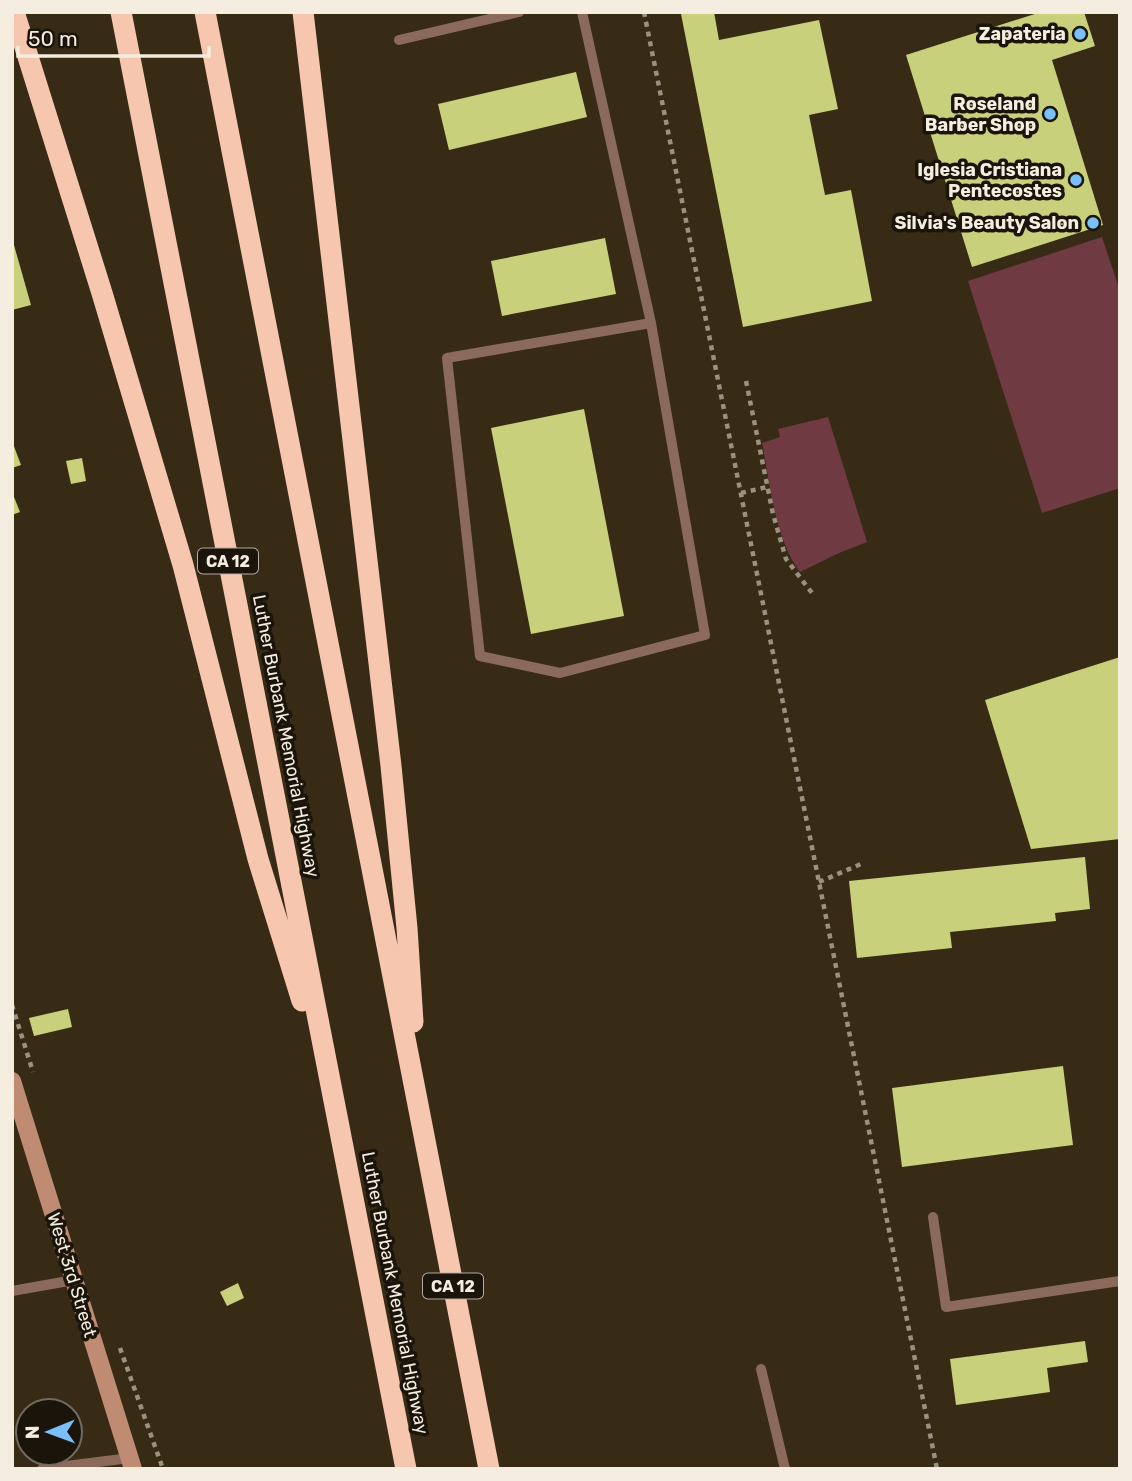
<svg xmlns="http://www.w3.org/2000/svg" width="1132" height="1481" font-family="Rubik,sans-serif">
<rect width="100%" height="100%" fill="#382b15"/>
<path fill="#6f3a41" d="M 1102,237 L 1120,291 L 1120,488 L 1042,513 L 968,281 Z
M 828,417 L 867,542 L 839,553 L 800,572 C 775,540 770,482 762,443 L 780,437 L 778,429 Z"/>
<path fill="#c9d07c" d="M 690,12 L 714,12 L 719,40 L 819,20 L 838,109 L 809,115 L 825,195 L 851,190 L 872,301 L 743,327 L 681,14 Z
M 1041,12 L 1084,12 L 1095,46 L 1052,60 L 1103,225 L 972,267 L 906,55 Z
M 576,72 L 587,117 L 449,150 L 438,104 Z
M 12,238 L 31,305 L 12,310 Z
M 605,238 L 616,294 L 502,316 L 491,261 Z
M 584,409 L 624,616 L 531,634 L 491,428 Z
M 12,441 L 21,465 L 12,468 Z
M 82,458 L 86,481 L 71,484 L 66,461 Z
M 12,492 L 20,512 L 12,515 Z
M 1120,657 L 1120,839 L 1031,849 L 985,700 Z
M 1085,857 L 1090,909 L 1055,913 L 1056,921 L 950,932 L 952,948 L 857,958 L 849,881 Z
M 68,1009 L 72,1027 L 34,1036 L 29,1018 Z
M 1063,1066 L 1073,1145 L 902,1167 L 892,1088 Z
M 238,1283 L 244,1298 L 227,1306 L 220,1292 Z
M 1085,1341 L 1088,1362 L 1047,1368 L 1050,1392 L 956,1405 L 950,1359 Z"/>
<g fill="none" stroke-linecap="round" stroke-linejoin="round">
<path stroke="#9b9180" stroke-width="4.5" stroke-dasharray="5 5" stroke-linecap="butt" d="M 644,12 L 937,1469
M 746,381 L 773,514 L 786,559 L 812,593
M 741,493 L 767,487
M 819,882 L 861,864
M 12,1005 L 33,1072
M 120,1348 L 163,1469"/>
<path stroke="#8b6a5b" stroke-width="10" d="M 582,12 L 651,323 L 705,635 L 560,673 L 480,656 L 447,358 L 651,323
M 399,40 L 519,12
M 933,1217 L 946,1307 L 1120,1281
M 12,1291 L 74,1280
M 761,1369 L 785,1469
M 42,1469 L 130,1458"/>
<path stroke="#bf8b73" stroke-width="18" d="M 12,1081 L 133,1469"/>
<path stroke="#f7c6af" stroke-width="21" d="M 14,12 L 102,293 L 183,565 L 258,859 L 302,1001
M 121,12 L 406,1469
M 205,12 L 489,1469
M 303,12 L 391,766 L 407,928 L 413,1022"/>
</g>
<g fill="#7abff8" stroke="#1a140b" stroke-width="2.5">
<circle cx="1080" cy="34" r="7"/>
<circle cx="1050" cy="114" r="7"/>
<circle cx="1076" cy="180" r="7"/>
<circle cx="1093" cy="223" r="7"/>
</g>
<g text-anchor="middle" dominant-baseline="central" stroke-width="7" stroke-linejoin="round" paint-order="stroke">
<g fill="#1a140b" stroke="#b3aca0" stroke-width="2">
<rect x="198" y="548.5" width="60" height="25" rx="5"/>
<rect x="423" y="1273.5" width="60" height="25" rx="5"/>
</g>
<g font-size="16" font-weight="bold" fill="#f5ede0">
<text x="228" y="561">CA 12</text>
<text x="453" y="1286">CA 12</text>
</g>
<g font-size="18" font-weight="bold" fill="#f5ede0" stroke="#1a140b" text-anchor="end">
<text x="1066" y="34">Zapateria</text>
<text x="1036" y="104">Roseland<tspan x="1036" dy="21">Barber Shop</tspan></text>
<text x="1062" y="170">Iglesia Cristiana<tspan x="1062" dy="21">Pentecostes</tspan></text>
<text x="1079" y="223">Silvia's Beauty Salon</text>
</g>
<g font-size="18" fill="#f5ede0" stroke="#1a140b">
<text transform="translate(286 736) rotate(79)">Luther Burbank Memorial Highway</text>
<text transform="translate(72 1275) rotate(73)">West 3rd Street</text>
<text transform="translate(395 1293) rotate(79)">Luther Burbank Memorial Highway</text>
</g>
</g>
<rect width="1132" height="1481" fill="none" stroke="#f5ede0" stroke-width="28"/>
<g transform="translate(49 1432) rotate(269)"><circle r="33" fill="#1a140b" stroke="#726b60" stroke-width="2"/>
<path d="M0-5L12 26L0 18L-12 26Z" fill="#7abff8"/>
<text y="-10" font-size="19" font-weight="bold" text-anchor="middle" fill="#f5ede0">N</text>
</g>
<path d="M18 46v10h191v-10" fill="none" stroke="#f5ede0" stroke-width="3.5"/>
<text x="28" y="46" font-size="21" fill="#f5ede0" stroke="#1a140b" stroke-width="5" paint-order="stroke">50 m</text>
</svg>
